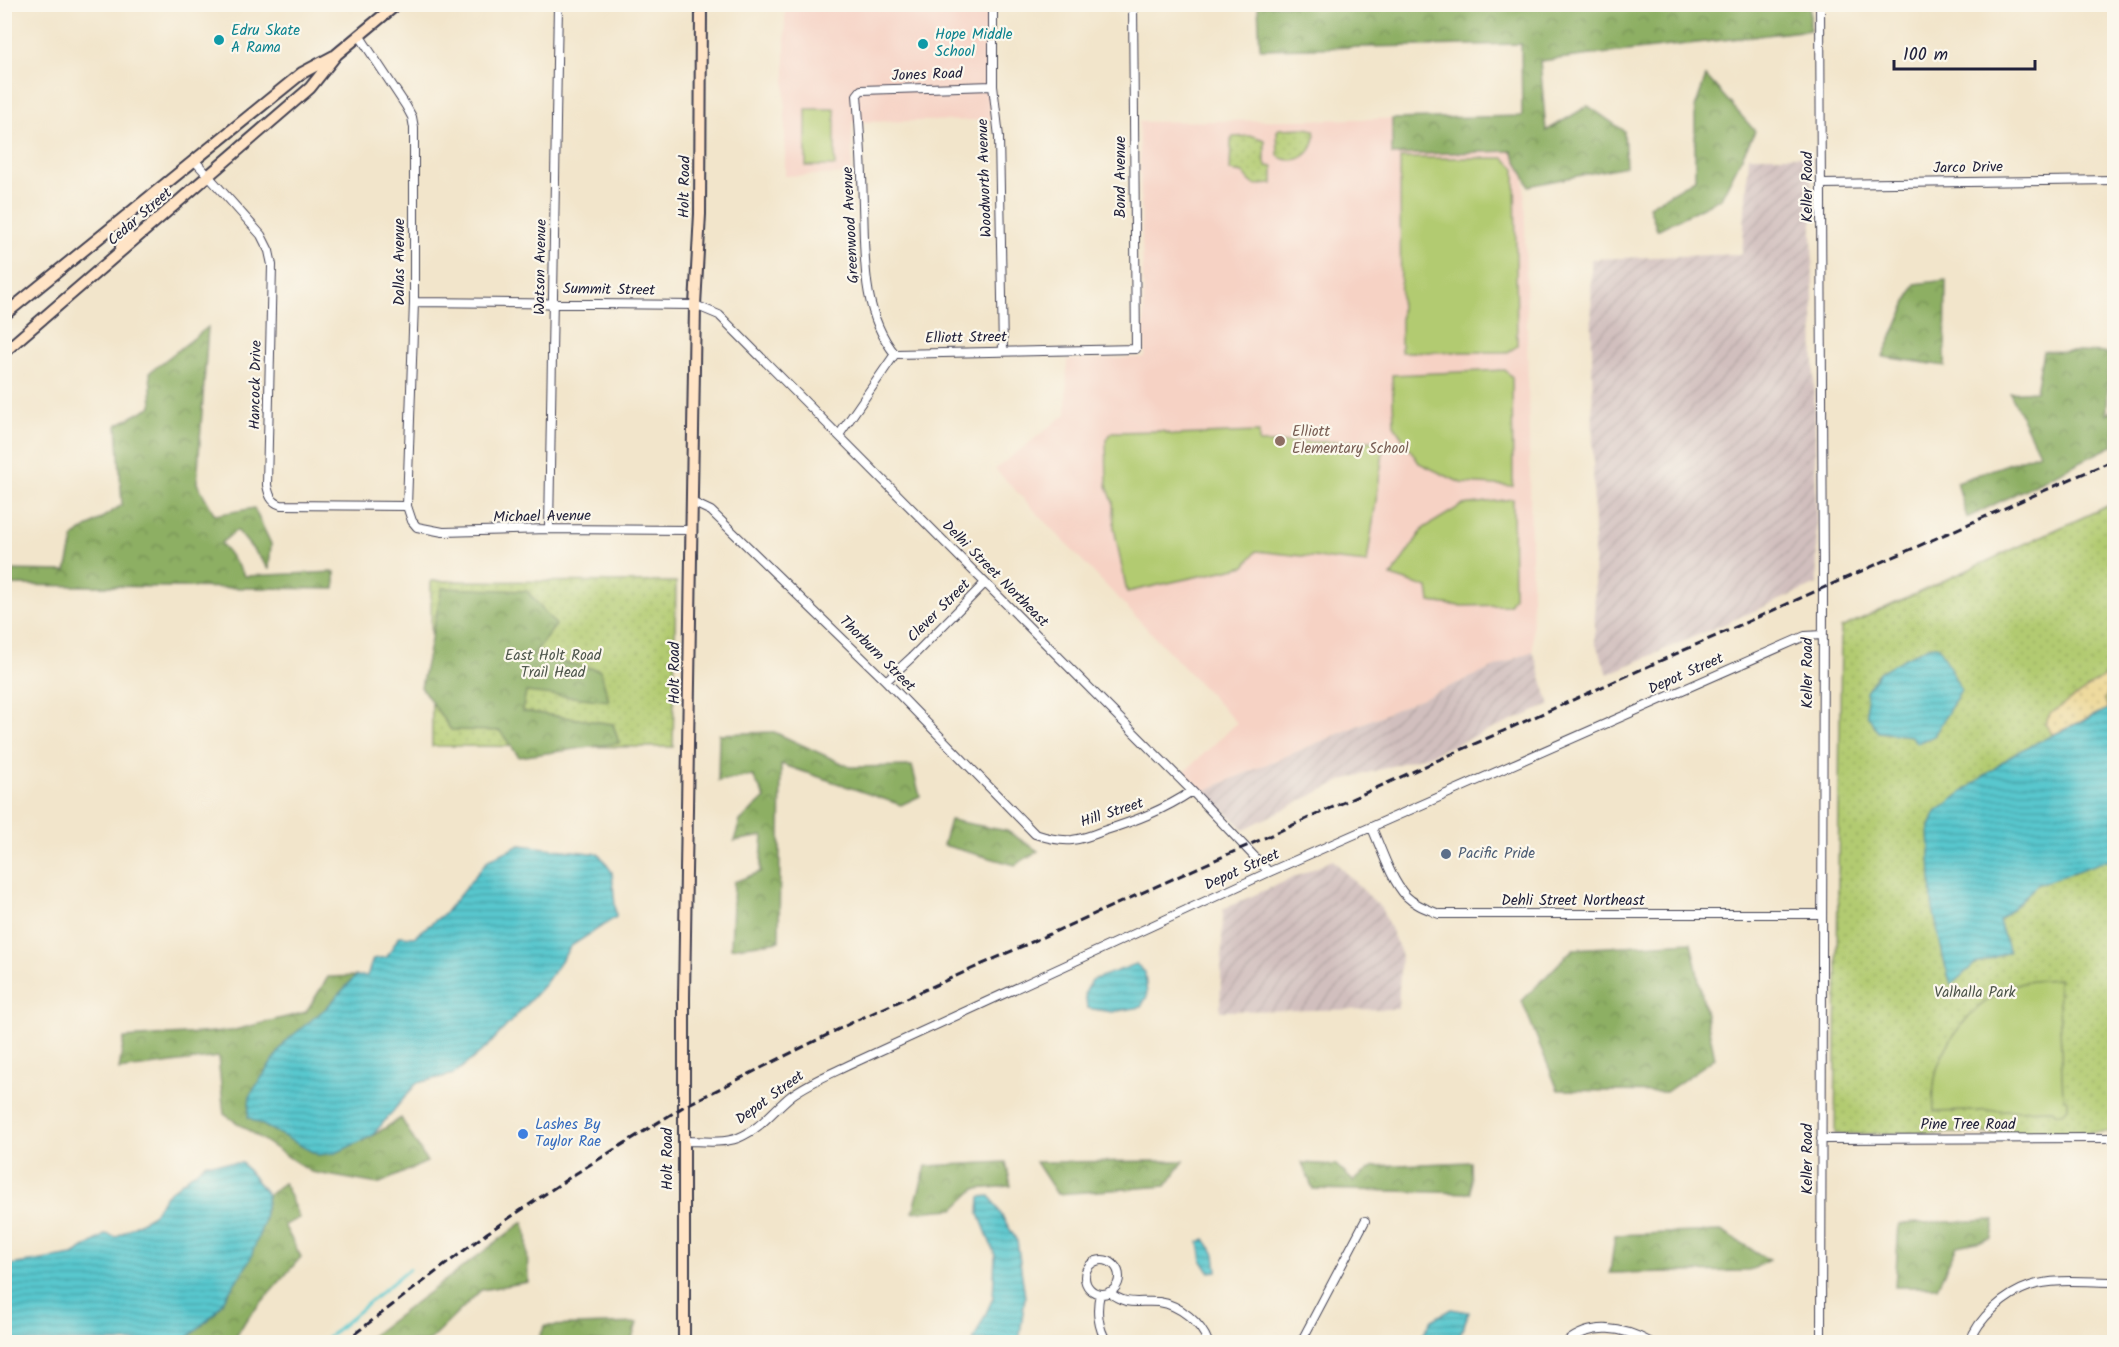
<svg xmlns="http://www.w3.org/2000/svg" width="2119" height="1347" font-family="Kalam,sans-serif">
<defs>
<pattern id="industrial-furrows" width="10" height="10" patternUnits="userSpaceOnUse" patternTransform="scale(1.5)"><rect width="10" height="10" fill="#d1bfbe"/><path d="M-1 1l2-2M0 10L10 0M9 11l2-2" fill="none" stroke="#b3a4a4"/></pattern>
<pattern id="grass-dots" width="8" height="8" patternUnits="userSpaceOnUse" patternTransform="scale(1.5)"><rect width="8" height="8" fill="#b2cb71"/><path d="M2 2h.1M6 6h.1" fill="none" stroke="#99ae63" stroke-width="1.8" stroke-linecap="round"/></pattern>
<pattern id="forest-crowns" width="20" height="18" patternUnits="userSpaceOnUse" patternTransform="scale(1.5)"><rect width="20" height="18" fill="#8daf63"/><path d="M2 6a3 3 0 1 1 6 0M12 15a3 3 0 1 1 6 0" fill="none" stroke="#738e53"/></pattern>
<pattern id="sand-dots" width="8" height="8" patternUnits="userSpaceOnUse" patternTransform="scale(1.5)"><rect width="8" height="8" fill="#eeda9e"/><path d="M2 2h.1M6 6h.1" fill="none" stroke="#ccbb89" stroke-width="1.8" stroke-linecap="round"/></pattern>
<pattern id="water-rules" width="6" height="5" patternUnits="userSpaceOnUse" patternTransform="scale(1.5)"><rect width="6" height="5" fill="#59c7ce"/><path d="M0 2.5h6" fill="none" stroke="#49a1a8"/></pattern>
</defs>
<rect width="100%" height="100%" fill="#fbf7ec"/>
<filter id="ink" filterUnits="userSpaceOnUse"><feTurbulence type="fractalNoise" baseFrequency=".0167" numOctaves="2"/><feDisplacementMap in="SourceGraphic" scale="12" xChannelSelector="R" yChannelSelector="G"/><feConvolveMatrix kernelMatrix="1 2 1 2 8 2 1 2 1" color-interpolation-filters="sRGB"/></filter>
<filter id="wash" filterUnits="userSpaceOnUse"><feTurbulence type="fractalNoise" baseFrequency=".008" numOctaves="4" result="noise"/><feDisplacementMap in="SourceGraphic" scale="24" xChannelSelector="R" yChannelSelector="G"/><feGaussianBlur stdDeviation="1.35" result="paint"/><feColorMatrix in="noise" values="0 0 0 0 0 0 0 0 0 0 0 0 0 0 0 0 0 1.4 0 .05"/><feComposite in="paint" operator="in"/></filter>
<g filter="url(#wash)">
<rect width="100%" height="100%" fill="#f2e5cb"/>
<path fill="#f6d2c4" d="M 785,5 L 989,5 L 990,120 L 852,122 L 852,174 L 785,176 Z
M 1523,117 L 1533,651 L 1204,791 L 1183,773 L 1237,723 L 995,469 L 1066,414 L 1067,360 L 1145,357 L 1139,122 Z"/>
<path fill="url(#industrial-furrows)" d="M 1749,156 L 1811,156 L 1817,584 L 1608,674 L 1595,642 L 1591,259 L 1742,254 Z
M 1533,651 L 1550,705 L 1427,756 L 1343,780 L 1244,829 L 1204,791 Z
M 1333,860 L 1381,908 L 1401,953 L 1398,1009 L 1220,1011 L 1223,909 Z"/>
<path fill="url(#grass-dots)" stroke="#6a7656" stroke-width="1.5" d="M 1306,128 L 1314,130 C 1319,152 1296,168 1278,156 L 1277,131 L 1279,129 Z
M 1253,136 L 1265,140 L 1265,163 L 1267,166 L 1273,167 L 1273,184 C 1253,185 1255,188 1243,173 L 1230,171 L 1231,140 L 1233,137 Z
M 2114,503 L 2114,1132 L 1835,1134 L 1841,628 Z
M 431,581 L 676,582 L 673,747 L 432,746 Z"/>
<path fill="url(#forest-crowns)" stroke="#58684f" stroke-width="1.5" d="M 1810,5 L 1810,30 L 1540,61 L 1546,131 L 1588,106 L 1624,131 L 1626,166 L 1529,186 L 1512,151 L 1392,155 L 1392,119 L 1522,116 L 1521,44 L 1260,49 L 1258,5 Z
M 1706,76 L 1755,131 L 1721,198 L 1657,230 L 1649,206 L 1695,179 L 1695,108 Z
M 1946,280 L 1945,366 L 1883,357 L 1915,284 Z
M 208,327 L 197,483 L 215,515 L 254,508 L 271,544 L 269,569 L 237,530 L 221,543 L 245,576 L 335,572 L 335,589 L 5,585 L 5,570 L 66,571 L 74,536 L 122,505 L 117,425 L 152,406 L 150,372 Z
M 2043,351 L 2109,353 L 2107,414 L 2114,410 L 2114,445 L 1967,518 L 1957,482 L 2039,453 L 2010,393 L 2036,391 Z
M 442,588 L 527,591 L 556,625 L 532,656 L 600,670 L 609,701 L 526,692 L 522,711 L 613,724 L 619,743 L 519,757 L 500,731 L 451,730 L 421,687 Z
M 774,732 L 850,767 L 912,766 L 920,796 L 901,805 L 781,764 L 779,941 L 731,948 L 734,882 L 760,872 L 763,836 L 734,841 L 740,821 L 765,798 L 753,776 L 718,781 L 719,734 Z
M 950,820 L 1007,831 L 1038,851 L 1015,865 L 943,845 Z
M 1691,942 L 1715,1058 L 1666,1092 L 1558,1090 L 1522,1001 L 1573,949 Z
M 356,976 L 326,1008 L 372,1136 L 401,1118 L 427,1162 L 378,1184 L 311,1172 L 224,1114 L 218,1057 L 119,1070 L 124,1038 L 231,1031 L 306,1012 L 328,977 Z
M 1184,1161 L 1166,1186 L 1057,1194 L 1036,1162 Z
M 1006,1162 L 1011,1186 L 975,1189 L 954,1209 L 913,1212 L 926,1166 Z
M 1470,1162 L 1471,1193 L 1313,1189 L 1302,1163 L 1336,1165 L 1353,1181 L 1374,1166 Z
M 284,1183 L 299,1218 L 284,1225 L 301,1257 L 246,1320 L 233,1342 L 183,1342 L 215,1313 L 263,1224 L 268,1195 Z
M 1995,1220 L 1992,1239 L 1957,1246 L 1937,1287 L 1895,1287 L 1899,1224 Z
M 523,1222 L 527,1234 L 528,1282 L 481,1290 L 428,1342 L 363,1342 Z
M 1721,1231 L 1769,1260 L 1749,1271 L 1610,1273 L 1615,1235 Z
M 637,1323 L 631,1342 L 537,1342 L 545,1326 Z"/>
<path fill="url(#sand-dots)" stroke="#887e6c" stroke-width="1.5" d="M 2114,670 L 2114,685 L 2109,689 L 2105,700 L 2108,709 L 2053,735 L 2045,724 L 2050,714 Z"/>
<path fill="#b2cb71" stroke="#6a7656" stroke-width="1.5" d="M 806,109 L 835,109 L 835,166 L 806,166 Z
M 1400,158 L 1504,158 L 1515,168 L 1517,346 L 1508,352 L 1401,352 Z
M 1505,370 L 1512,377 L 1513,486 L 1461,483 L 1419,463 L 1394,425 L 1392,375 Z
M 1162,431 L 1173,435 L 1259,432 L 1259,443 L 1378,441 L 1384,446 L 1367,563 L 1256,551 L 1245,566 L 1127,592 L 1114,528 L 1113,502 L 1107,486 L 1106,439 L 1113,432 Z
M 1513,499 L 1514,597 L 1509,605 L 1460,606 L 1430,602 L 1428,588 L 1391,576 L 1424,528 L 1462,505 Z
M 2058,979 L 2063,1098 L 2068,1100 L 2068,1108 L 2062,1114 L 2055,1113 L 2052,1109 L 1934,1112 C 1933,1098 1933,1080 1938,1066 C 1951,1030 1980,998 2016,985 C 2029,980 2044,980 2058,979 Z"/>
<path fill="url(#water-rules)" stroke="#3e7484" stroke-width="1.5" d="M 1928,646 L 1939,646 L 1961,690 L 1934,736 L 1917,743 L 1911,736 L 1878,732 L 1867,714 L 1866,692 L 1879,672 Z
M 2114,706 L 2114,858 L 2037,885 L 1999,921 L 2009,952 L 1975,964 L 1951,985 L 1944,961 L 1932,904 L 1929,829 L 1936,812 L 2015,753 Z
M 520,845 L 599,854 L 612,872 L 616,917 L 571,946 L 545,984 L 488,1046 L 454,1074 L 417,1083 L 372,1136 L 336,1153 L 318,1155 L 248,1117 L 250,1095 L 286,1041 L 326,1008 L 356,976 L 367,976 L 373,959 L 387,957 L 399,936 L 414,937 L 446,912 L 488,860 Z
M 1136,964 L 1145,972 L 1147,996 L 1141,1007 L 1112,1012 L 1087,1008 L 1085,993 L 1092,980 Z
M 206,1163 L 242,1163 L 268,1195 L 263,1224 L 249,1262 L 215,1313 L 183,1342 L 5,1342 L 5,1271 L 11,1265 L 73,1255 L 106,1234 L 116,1237 L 153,1215 L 166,1195 Z
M 990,1196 L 1017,1241 L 1025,1297 L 1019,1342 L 973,1341 L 993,1298 L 995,1255 L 979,1214 L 980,1197 Z
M 1205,1239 L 1215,1254 L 1217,1271 L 1209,1272 L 1202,1261 L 1199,1242 Z
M 1451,1309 L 1469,1312 L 1457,1342 L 1410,1342 L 1421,1337 L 1432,1320 Z"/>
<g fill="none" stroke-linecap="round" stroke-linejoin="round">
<path stroke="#59c7ce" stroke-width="3" d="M 322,1342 L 409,1269"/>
</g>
</g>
<g filter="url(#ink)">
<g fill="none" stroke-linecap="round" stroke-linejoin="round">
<g stroke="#413f51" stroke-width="10">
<path id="minor" d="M 993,4 L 993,86 L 999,137 L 1003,351
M 1820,4 L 1823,588 L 1821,1342
M 359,35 L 406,106 L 412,117 L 414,128 L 414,302 L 407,506 L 412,521 L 417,527 L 443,532 L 549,529 L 692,530
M 195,161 L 261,235 L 269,251 L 272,265 L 267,485 C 269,495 271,502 281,505 L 407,506
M 1822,184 L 2114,180
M 414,302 L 695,305 L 719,315 L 1192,791 L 1269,872
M 895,354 C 861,312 865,255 863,205 C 862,168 860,131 857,95 L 861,90 L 993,86
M 839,435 L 895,354 L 1136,349 L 1133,4
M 692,502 L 711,511 L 886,681 L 1035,834 C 1047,838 1059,841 1072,840 C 1082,839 1093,835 1103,831 C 1135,821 1164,810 1192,791
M 549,529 L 558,4
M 886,681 L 912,657 L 985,583
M 1372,828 C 1381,848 1391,880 1406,896 C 1415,905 1427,909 1439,914 L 1821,914
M 1821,1139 L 2114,1138
M 683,1141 C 701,1141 721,1144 738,1138 C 761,1129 774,1109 792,1095 C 810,1082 830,1074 849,1065 L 1269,872 L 1805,636 L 1822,635
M1085 1277a17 17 0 1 1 34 0a17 17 0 1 1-34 0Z
M 1109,1292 C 1127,1307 1138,1300 1159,1302 C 1180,1305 1201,1323 1208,1342
M 1100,1294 C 1096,1310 1098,1328 1107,1342
M 1301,1342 L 1365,1221
M 1567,1342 C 1592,1322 1623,1327 1650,1342
M 1970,1342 C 1978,1318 2006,1294 2030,1286 C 2054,1278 2089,1282 2114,1282"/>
</g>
<g stroke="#413f51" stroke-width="14">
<path id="secondary" d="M 120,221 L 128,235 L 121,247
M 4,315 L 302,73 L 334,56
M 4,352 L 310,88 L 337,54 L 397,4
M 684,1342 L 684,997 L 695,305 L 700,214 L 701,4"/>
</g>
<use href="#minor" stroke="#fff" stroke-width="8"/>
<use href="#secondary" stroke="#ffe4c6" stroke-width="10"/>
<path stroke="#22223b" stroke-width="3" stroke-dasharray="9 4.5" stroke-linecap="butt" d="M 344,1342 L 487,1233 L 575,1174 L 683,1107 L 853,1022 L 1823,588 L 2114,460"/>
</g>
</g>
<g fill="#0f9aa8" stroke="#fbf7ec" stroke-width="2">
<circle cx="219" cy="40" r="6"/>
<circle cx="923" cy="44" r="6"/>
</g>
<circle fill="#8d6e63" stroke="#fbf7ec" stroke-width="2" cx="1280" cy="441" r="6"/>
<circle fill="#5c6f8a" stroke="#fbf7ec" stroke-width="2" cx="1446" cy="854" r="6"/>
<circle fill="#3f7fe0" stroke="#fbf7ec" stroke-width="2" cx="523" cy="1134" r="6"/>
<g text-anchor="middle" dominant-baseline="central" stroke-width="4.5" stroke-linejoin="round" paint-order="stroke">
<g font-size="15" fill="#0d838f" stroke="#fbf7ec" text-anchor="start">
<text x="231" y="31">Edru Skate<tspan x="231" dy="17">A Rama</tspan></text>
<text x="935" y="35">Hope Middle<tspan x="935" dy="17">School</tspan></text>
</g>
<g font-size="15" fill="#22223b" stroke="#fbf7ec">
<text transform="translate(927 75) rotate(-2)">Jones Road</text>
<text transform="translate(1968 168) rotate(-1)">Jarco Drive</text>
<text transform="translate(1121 177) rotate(-90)">Bond Avenue</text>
<text transform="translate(985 178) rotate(-92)">Woodworth Avenue</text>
<text transform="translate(685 187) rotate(-89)">Holt Road</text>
<text transform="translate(1808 187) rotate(-90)">Keller Road</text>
<text transform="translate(140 217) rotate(-41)">Cedar Street</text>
<text transform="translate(851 225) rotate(-93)">Greenwood Avenue</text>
<text transform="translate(400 262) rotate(-90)">Dallas Avenue</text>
<text transform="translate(541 267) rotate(-89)">Watson Avenue</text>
<text transform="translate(609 290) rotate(1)">Summit Street</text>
<text transform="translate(966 338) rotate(-1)">Elliott Street</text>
<text transform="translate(256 385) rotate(-89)">Hancock Drive</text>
<text transform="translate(542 517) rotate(-1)">Michael Avenue</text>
<text transform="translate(995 574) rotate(45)">Delhi Street Northeast</text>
<text transform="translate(939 611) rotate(-45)">Clever Street</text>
<text transform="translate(877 654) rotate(45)">Thorburn Street</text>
<text transform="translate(675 673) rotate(-90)">Holt Road</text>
<text transform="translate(1808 673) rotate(-90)">Keller Road</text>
<text transform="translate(1686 674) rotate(-24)">Depot Street</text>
<text transform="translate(1112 813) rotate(-18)">Hill Street</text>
<text transform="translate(1242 870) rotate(-24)">Depot Street</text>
<text x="1573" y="901">Dehli Street Northeast</text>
<text transform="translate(770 1098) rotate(-36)">Depot Street</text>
<text x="1968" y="1125">Pine Tree Road</text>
<text transform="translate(668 1159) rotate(-90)">Holt Road</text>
<text transform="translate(1808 1159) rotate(-90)">Keller Road</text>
</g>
<g font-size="15" fill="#785e54" stroke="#fbf7ec" text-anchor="start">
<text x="1292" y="432">Elliott<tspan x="1292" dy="17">Elementary School</tspan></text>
</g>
<g font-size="15" fill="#4d554b" stroke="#fbf7ec">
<text x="553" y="656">East Holt Road<tspan x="553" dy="17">Trail Head</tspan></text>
<text x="1975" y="993">Valhalla Park</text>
</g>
<g font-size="15" fill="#4e5e75" stroke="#fbf7ec" text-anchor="start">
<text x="1458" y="854">Pacific Pride</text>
</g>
<g font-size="15" fill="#366cbe" stroke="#fbf7ec" text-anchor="start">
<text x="535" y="1125">Lashes By<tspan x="535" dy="17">Taylor Rae</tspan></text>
</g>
</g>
<rect width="2119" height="1347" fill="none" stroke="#fbf7ec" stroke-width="24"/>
<path d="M1894 60v9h141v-9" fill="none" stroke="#22223b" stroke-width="3"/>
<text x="1903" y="60" font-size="18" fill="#22223b" stroke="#fbf7ec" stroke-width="4.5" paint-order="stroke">100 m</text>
</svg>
